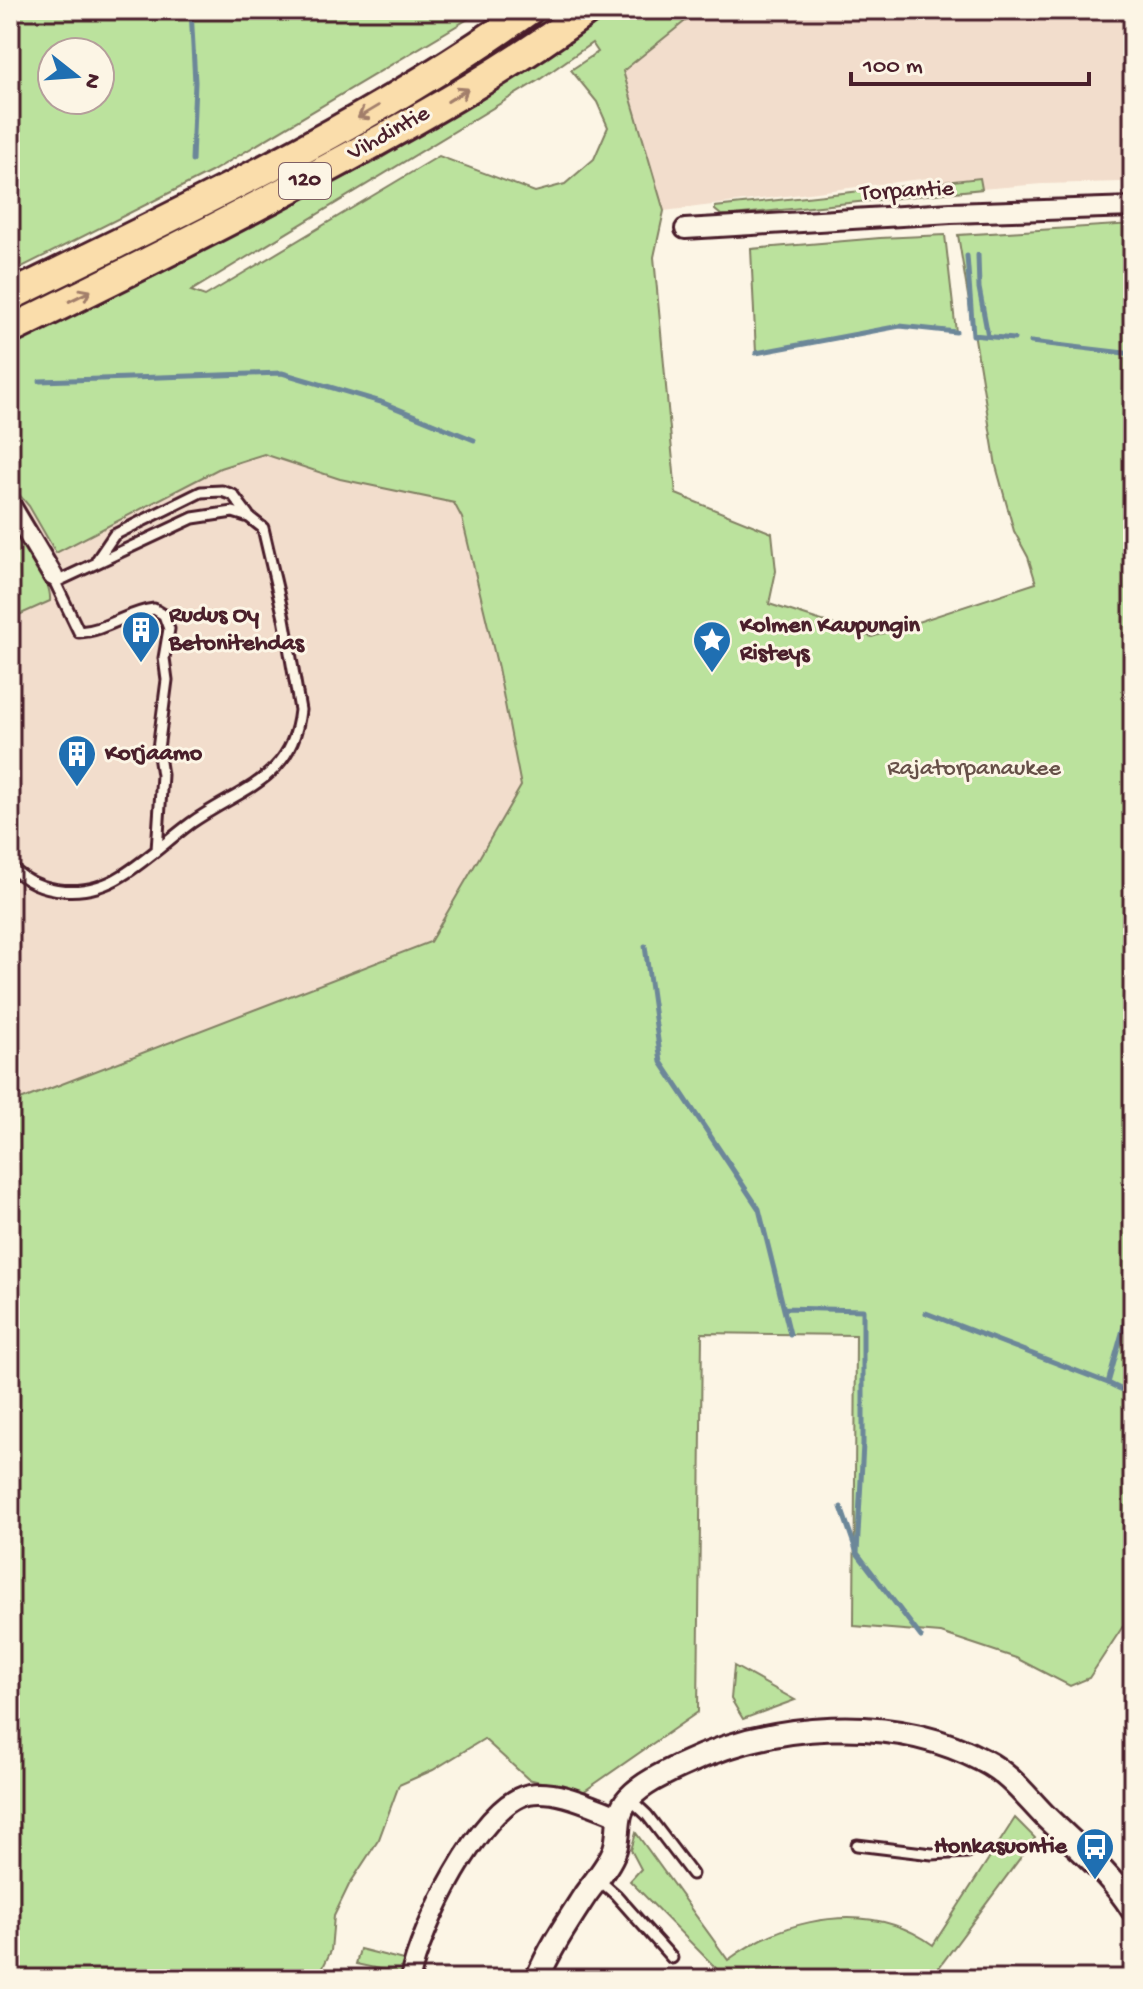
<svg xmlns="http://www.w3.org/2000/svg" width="1143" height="1989" font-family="'Gochi Hand',sans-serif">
<rect width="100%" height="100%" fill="#fcf5e5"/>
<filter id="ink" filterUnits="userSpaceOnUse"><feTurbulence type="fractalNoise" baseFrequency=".0125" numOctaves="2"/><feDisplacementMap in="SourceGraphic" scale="16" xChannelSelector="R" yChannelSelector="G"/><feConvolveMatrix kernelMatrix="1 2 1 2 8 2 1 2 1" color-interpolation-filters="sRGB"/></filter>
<g filter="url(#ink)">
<path fill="#f2ddcc" d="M 699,10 L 1021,10 L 1023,19 L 1126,10 L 1133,16 L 1133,173 L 1122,182 L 1042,184 L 931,193 L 929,178 L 664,211 L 623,70 Z
M 264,454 L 340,479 L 454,503 L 462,518 L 498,668 L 521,786 L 430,942 L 10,1104 L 10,484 L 29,506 L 57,553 L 220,468 Z"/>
<path fill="#bbe29d" stroke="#828064" stroke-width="2" fill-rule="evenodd" d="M 10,10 L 483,10 L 211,172 L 10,273 ZM 52,52 L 100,52 L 100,100 L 52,100 Z
M 552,10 L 563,10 C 498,53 433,95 366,134 C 261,195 149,247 39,300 L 37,296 L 361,133 L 436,88 Z
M 605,10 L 699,10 L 623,71 L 664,211 L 654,257 L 676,494 L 772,533 L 776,571 L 769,604 L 872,637 L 1036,583 L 1028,557 L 1014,531 L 996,466 L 958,235 L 1133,224 L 1133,1611 L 1089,1678 L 1070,1686 L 1016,1658 L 941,1633 L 854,1626 L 856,1335 L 702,1333 L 698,1712 L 583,1792 L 528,1779 L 484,1739 L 433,1770 L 399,1785 L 379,1839 L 349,1885 L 334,1916 L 331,1951 L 323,1967 L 322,1979 L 10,1979 L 10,1104 L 430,942 L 521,786 L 498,668 L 462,518 L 454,503 L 340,479 L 264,454 L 220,468 L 56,553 L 29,506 L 10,484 L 10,346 L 155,276 L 380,159 L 531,66 ZM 592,43 L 598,52 L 571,70 L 597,102 L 608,127 L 594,159 L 565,184 L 535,192 L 439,156 L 205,296 L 191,291 L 539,80 Z
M 980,178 L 982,189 L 733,215 L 721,215 L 715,210 L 715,207 Z
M 945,235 L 956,332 L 900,326 L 756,353 L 751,249 L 880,238 Z
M 10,527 C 25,540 52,582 50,601 L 10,619 Z
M 734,1666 L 795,1700 L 743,1719 L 731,1699 Z
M 1015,1818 L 1035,1838 L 935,1973 L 941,1979 L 707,1979 L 716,1968 L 630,1881 L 641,1869 L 631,1850 L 636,1833 L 728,1960 C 786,1917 870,1899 933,1945 Z
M 360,1949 L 411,1962 L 407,1975 L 356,1964 Z"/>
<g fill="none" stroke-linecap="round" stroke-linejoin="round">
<path stroke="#6c8799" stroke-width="5" d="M 191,10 L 195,82 L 192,161
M 978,255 L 979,288 L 988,336
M 967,256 L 973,335
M 973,335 L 1014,339
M 1031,342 L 1133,354
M 756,353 L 900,326 L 956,332
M 40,381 L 282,373 L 381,402 L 474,440
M 645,946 L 661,1062 L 759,1209 L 790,1334
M 1133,1294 L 1108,1383 L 1133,1395
M 784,1308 L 863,1310 L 863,1444 L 857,1553
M 926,1313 L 1108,1383
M 841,1507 L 857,1553 L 921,1637"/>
<g stroke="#4a1f2b" stroke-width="15">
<path id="service" d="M 97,560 L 114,535 L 201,492 L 222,491 L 233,495 L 248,515
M 54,580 L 79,632 C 106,631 127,612 154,609 L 164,615 L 169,629 L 164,658 L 167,680 L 158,749 L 162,775 L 157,850
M 10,866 C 40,896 87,898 123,875 C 147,860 168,840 191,823 C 240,788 293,780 300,710 L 284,618 L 263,528 L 249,517 L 233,512 L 193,518 L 56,582
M 629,1798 L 647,1815 L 692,1874
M 857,1845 L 932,1854 L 968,1852
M 598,1879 L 616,1895 L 672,1958"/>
</g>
<g stroke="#4a1f2b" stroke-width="24">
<path id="minor" d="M 685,229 L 951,213 L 1133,207
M 10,504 L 53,576
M 410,1979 C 419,1932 480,1804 529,1794 C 558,1789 591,1806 618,1816"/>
</g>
<g stroke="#4a1f2b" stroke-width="28">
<path id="tertiary" d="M 537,1979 C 550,1948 567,1923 585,1895 C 595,1881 609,1866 615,1849 C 621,1831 614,1814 629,1798 C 642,1784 663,1774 680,1766 C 771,1722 892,1712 984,1761 C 1010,1774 1027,1798 1047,1818 C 1078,1848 1110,1873 1133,1910"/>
</g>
<g stroke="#4a1f2b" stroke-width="34">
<path id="primary" d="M 10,296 C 186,210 369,125 529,10
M 10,330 C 123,275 235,219 345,159 C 428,114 512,66 588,10"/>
</g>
<use href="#service" stroke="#fcf5e5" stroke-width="9"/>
<use href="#minor" stroke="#fcf5e5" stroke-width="18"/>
<use href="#tertiary" stroke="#fcf5e5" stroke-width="22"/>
<use href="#primary" stroke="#faddab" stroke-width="28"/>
</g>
<defs><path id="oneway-shaft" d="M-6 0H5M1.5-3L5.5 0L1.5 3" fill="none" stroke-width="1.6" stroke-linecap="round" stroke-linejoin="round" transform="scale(2)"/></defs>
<g stroke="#a27e6b">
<use href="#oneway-shaft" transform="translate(458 95) rotate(-32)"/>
<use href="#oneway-shaft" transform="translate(368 112) rotate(149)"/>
<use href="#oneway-shaft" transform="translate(80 296) rotate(-26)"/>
</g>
</g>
<defs>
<g id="building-pin" transform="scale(2)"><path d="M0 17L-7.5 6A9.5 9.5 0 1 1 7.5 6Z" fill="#1f6fb2" stroke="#fcf5e5"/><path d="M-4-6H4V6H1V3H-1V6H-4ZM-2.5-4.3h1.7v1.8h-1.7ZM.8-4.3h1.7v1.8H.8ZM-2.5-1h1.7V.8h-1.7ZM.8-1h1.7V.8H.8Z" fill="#fff"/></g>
<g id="sight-pin" transform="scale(2)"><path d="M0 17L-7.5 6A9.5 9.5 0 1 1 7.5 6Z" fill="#1f6fb2" stroke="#fcf5e5"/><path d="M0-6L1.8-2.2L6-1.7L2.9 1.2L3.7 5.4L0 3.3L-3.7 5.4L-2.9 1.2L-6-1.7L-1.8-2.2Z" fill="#fff"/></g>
<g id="bus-pin" transform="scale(2)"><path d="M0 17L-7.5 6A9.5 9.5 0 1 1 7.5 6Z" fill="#1f6fb2" stroke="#fcf5e5"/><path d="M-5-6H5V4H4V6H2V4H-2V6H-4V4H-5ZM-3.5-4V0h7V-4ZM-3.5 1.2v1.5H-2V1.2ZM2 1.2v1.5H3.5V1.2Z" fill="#fff"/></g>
</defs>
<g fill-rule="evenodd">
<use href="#building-pin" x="141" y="630"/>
<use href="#sight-pin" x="712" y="640"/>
<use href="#building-pin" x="77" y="754"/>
<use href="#bus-pin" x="1095" y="1847"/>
</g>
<g text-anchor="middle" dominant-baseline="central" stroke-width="6" stroke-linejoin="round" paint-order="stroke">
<rect fill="#fcf5e5" stroke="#7f5f63" stroke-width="2" x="279" y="163" width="52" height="36" rx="6"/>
<g font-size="22" font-weight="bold" fill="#4a1f2b">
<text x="305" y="181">120</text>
</g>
<g font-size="24" fill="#4a1f2b" stroke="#fcf5e5">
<text transform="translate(389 134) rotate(-29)">Vihdintie</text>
<text transform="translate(907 192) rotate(-3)">Torpantie</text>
</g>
<g font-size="24" font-weight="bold" fill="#4a1f2b" stroke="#fcf5e5" text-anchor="start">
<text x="169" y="616">Rudus Oy<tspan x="169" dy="28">Betonitehdas</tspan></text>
<text x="740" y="626">Kolmen Kaupungin<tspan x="740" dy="28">Risteys</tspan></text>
<text x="105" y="754">Korjaamo</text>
<text x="1067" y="1847" text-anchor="end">Honkasuontie</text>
</g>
<g font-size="24" fill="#665048" stroke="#fcf5e5">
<text x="974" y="769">Rajatorpanaukee</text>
</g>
</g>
<rect width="1143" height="1989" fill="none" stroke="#fcf5e5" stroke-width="40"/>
<rect x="20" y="20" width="1103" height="1949" fill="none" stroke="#4a1f2b" stroke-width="3" filter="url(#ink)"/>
<g transform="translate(76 76) rotate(107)"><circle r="38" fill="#fcf5e5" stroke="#b59f9b" stroke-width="2"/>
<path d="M0-6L14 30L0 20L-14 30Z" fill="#1f6fb2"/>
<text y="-12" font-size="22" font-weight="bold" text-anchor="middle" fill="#4a1f2b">N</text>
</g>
<path d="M851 72v12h238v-12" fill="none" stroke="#4a1f2b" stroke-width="4"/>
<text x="863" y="72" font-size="24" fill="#4a1f2b" stroke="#fcf5e5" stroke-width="6" paint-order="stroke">100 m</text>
</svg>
